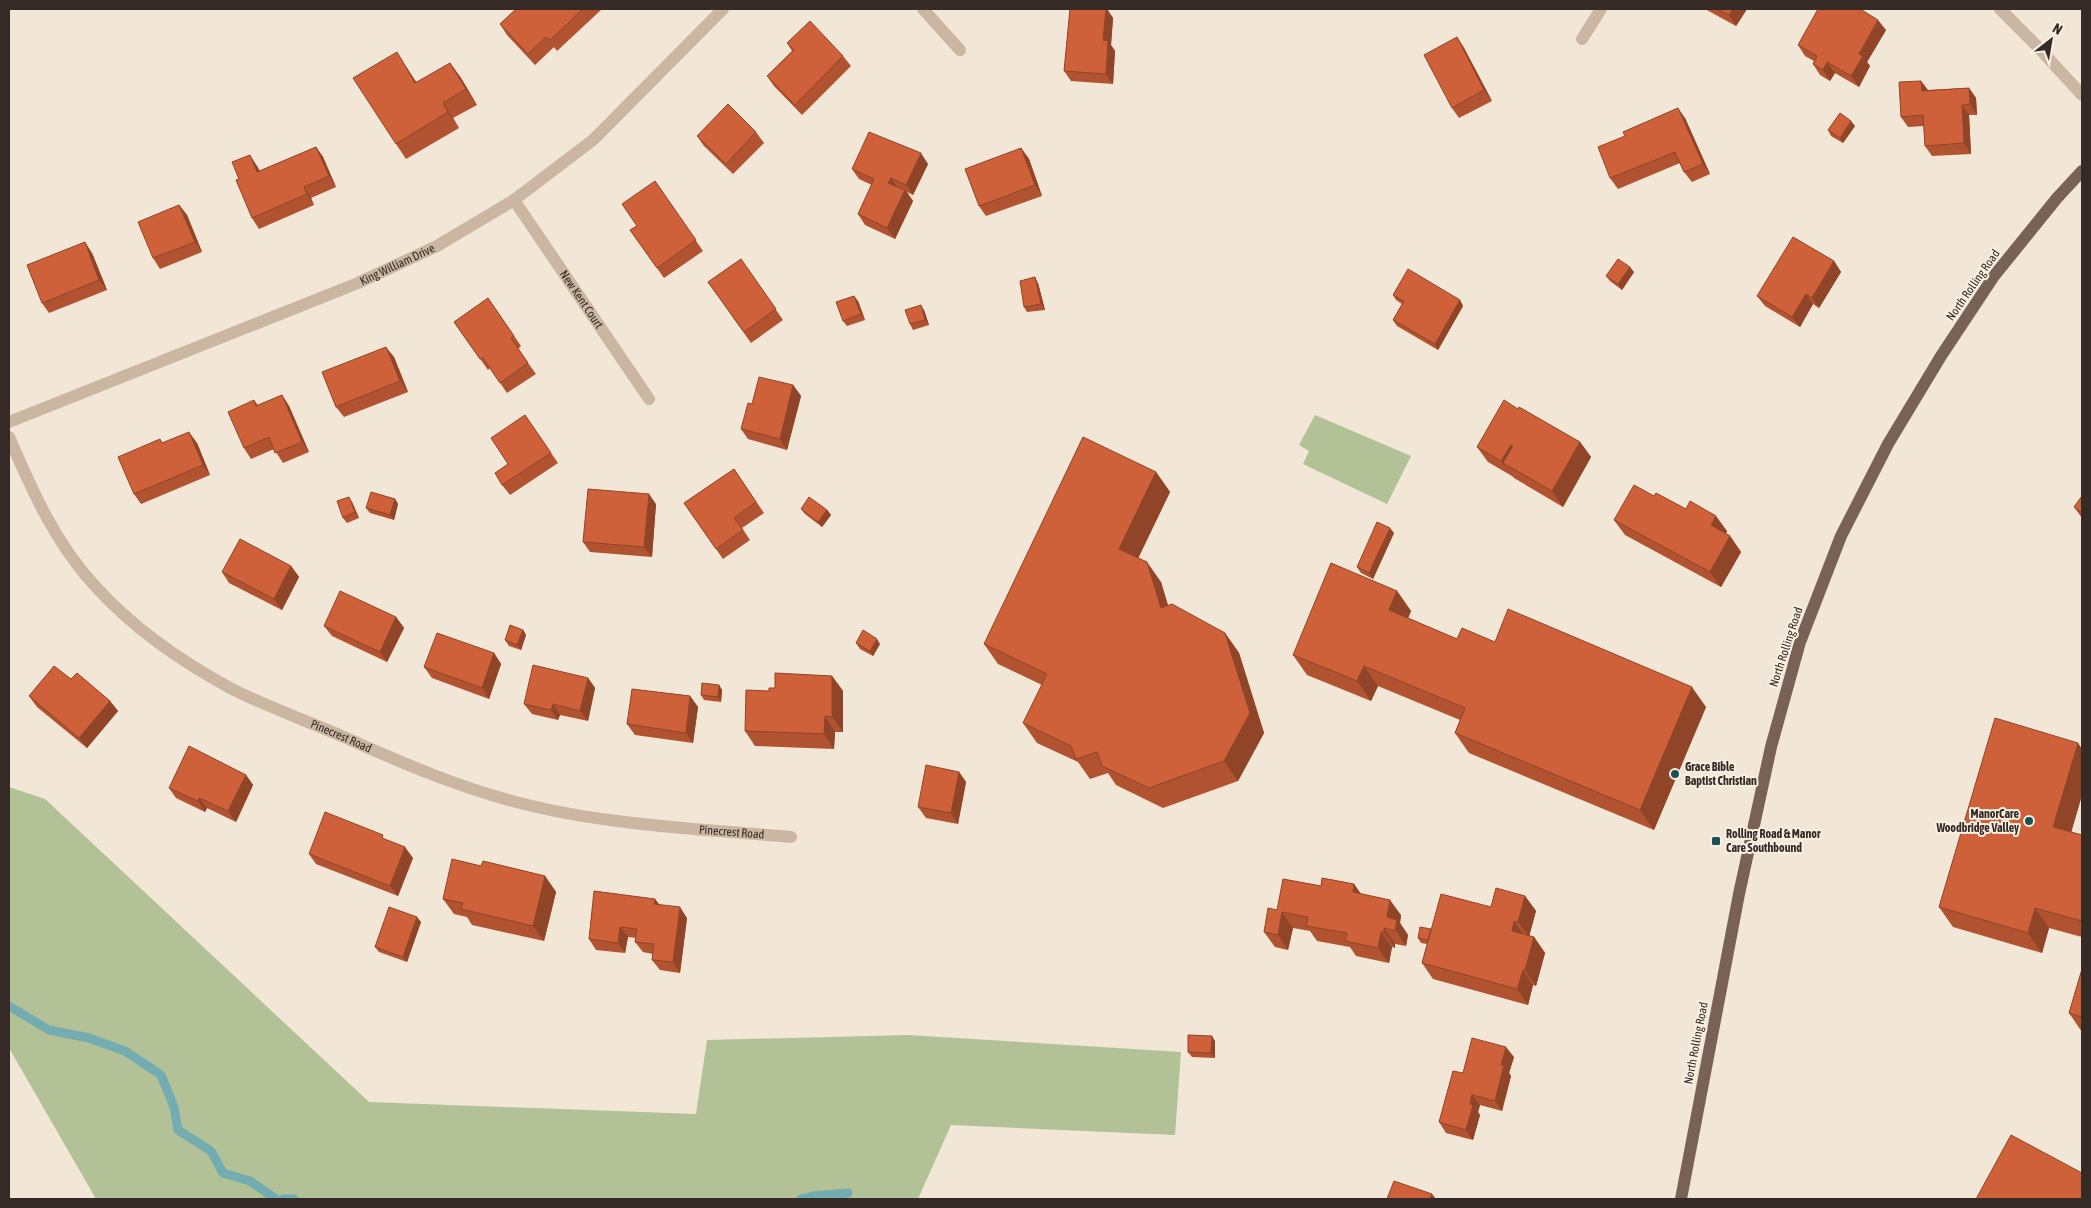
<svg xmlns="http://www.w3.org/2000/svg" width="2091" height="1208" font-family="'Asap Condensed',sans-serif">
<rect width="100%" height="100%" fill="#f2e6d6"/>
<path fill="#b2c296" d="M 1315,415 L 1411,456 L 1387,504 L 1303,464 L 1309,451 L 1299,445 Z
M 9,787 L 45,799 L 369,1102 L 696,1114 L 707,1040 L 908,1035 L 1181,1052 L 1175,1135 L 951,1125 L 918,1199 L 96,1199 L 9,1048 Z"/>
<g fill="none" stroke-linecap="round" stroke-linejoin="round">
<path stroke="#73acb1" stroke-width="9" d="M 9,1006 L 49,1030 L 89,1038 L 125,1051 L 161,1075 L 174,1107 L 178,1130 L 211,1151 L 223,1173 L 250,1181 L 276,1199
M 283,1199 L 294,1199
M 801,1199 L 813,1196 L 848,1193"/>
<g stroke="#cbb6a2" stroke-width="12">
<path d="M 923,9 L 960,50"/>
<path d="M 2000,9 L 2035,44 L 2082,95"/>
<path d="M 1582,39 L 1601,9"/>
<path id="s1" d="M 514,200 L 649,399"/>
<path id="s2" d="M 9,422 L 358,283 L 437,246 L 514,200 L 593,140 L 723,9"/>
<path id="s3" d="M 9,437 C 32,490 55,543 95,586 C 133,628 182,662 232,689 C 268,707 307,721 344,737 C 404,764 467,791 532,806 C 616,826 705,829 791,837"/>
</g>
<path stroke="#786155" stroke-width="12" d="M 1681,1199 L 1739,894 L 1771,747 L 1800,642 L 1841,536 L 1888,444 L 1941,356 L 1994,276 L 2057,198 L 2082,171"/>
</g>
<path fill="#b15331" d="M 516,9 L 600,9 L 601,10 L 557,51 L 554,47 L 535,65 L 507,35 L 500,24 Z
M 1070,9 L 1107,9 L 1113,18 L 1111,45 L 1115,51 L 1113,84 L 1071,81 L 1064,71 Z
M 1705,9 L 1747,9 L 1736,26 Z
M 1886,30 L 1867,62 L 1870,66 L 1859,87 L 1835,73 L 1830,81 L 1820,75 L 1813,64 L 1814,61 L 1805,56 L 1798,45 Z
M 1457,37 L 1464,48 L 1492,101 L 1459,118 L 1452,108 Z
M 787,43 L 843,56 L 851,66 L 802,115 L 774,86 L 767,76 L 792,51 Z
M 450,63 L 461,78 L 477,105 L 453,118 L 459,128 L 406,159 L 396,144 L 407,68 L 417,83 Z
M 1921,81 L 1928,90 L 1969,88 L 1976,98 L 1977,115 L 1969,115 L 1971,154 L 1932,156 L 1925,146 L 1924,126 L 1908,127 L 1901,117 Z
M 1685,118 L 1710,174 L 1692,182 L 1684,172 L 1680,163 L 1618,189 L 1610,178 Z
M 1855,126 L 1843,143 L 1831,136 L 1828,130 Z
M 756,132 L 764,143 L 733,174 L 704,146 L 697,136 Z
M 316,147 L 323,157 L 336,187 L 311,198 L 314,205 L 259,229 L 252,218 L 239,179 L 257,166 L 260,171 Z
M 1021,148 L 1029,159 L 1042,196 L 986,216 L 979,206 Z
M 928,164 L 913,195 L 907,192 L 913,201 L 895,239 L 865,225 L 858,214 L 872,185 L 859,179 L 852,169 Z
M 655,181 L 703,251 L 664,278 L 630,230 L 637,226 Z
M 179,205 L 187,215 L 202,252 L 160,269 L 153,258 Z
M 92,253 L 107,290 L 49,313 L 42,303 Z
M 741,259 L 783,320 L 751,343 L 708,282 Z
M 1834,261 L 1841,272 L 1819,308 L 1813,304 L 1800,327 L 1765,306 L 1757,296 Z
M 1634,272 L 1622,290 L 1610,281 L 1606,276 Z
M 1038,283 L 1045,310 L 1027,312 L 1024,307 Z
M 1393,295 L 1460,300 L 1463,306 L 1438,350 L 1397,326 L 1393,320 L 1402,304 L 1396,300 Z
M 488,298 L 521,346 L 518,349 L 536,374 L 507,393 L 490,368 L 488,370 L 454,322 Z
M 858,301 L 865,320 L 847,326 L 843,321 Z
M 924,310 L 929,325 L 913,330 L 910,324 Z
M 394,357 L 408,392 L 344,417 L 336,407 Z
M 793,385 L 801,396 L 787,450 L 748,439 L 741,429 L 752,404 Z
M 282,395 L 289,406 L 309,452 L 283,463 L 274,449 L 251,459 L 244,448 L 254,400 L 258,405 Z
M 525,415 L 558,463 L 510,495 L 502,485 Z
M 1580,442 L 1591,457 L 1563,507 L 1514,478 L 1512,476 L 1488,462 L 1477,447 Z
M 163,443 L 197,443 L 210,475 L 141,504 L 134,494 Z
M 734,469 L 764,513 L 742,528 L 750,540 L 723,559 L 684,503 Z
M 1156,472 L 1170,492 L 1138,558 L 1161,582 L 1168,606 L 1225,633 L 1239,653 L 1264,733 L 1238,781 L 1163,808 L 1116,785 L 1108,773 L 1090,779 L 1078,762 L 1037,743 L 1023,723 L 1042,685 L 998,664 L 984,644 Z
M 1654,496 L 1727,531 L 1726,534 L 1730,536 L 1741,552 L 1721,587 L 1625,535 L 1614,520 Z
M 2082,496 L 2082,518 L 2074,507 Z
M 395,499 L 398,504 L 394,520 L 370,513 L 366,508 Z
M 352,502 L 359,518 L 347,523 L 343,518 Z
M 656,504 L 652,557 L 590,552 L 583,542 Z
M 801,509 L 827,510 L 831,515 L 822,527 L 805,514 Z
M 1394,533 L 1373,579 L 1361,573 L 1357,567 Z
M 291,566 L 299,577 L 282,610 L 229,583 L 222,572 Z
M 1397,591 L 1411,611 L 1408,618 L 1457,639 L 1495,642 L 1706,707 L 1654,830 L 1469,753 L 1455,733 L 1460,720 L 1378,686 L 1371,701 L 1307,675 L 1293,655 Z
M 396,617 L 404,628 L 387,662 L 332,636 L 324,626 Z
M 523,630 L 526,635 L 521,650 L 509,646 L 505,640 Z
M 856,643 L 880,644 L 873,656 L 860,649 Z
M 494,653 L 501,664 L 489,699 L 432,678 L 424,667 Z
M 832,676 L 843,691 L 843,732 L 835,732 L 834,749 L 755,746 L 745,731 L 769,691 L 775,688 Z
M 588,678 L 595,688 L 588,721 L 560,715 L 558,720 L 532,714 L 524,704 Z
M 71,679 L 110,701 L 118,711 L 87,748 L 37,707 L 29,696 Z
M 719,685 L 722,690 L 721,702 L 704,700 L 701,695 Z
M 690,696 L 698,707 L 693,743 L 635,735 L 627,724 Z
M 2082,749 L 2082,795 L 2071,832 L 2082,835 L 2082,937 L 2049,928 L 2042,953 L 1953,927 L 1939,907 Z
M 959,772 L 966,782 L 958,824 L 926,818 L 918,807 Z
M 246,775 L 253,785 L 236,822 L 207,808 L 205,812 L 176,798 L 169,788 Z
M 309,854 L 413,858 L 398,896 L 316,864 Z
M 481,866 L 545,876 L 556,892 L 544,941 L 472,925 L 467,917 L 454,914 L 443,899 Z
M 1354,884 L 1361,894 L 1401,915 L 1400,923 L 1408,935 L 1406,946 L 1395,944 L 1395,948 L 1392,947 L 1389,963 L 1356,956 L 1350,947 L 1317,941 L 1310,931 L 1293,928 L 1288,950 L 1275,947 L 1264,932 L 1277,910 Z
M 1525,896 L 1536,911 L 1529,936 L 1534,937 L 1545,953 L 1536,986 L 1533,985 L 1528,1005 L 1433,979 L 1422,963 L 1427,944 L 1421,943 L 1418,938 L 1431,929 Z
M 655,899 L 659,904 L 687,918 L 680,973 L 660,970 L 652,960 L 653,954 L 643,952 L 635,942 L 636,938 L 628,937 L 625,953 L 596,950 L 589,939 Z
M 421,922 L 407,962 L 379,952 L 375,947 Z
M 2082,969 L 2082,1032 L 2069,1013 Z
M 1215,1041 L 1215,1058 L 1192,1057 L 1188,1052 Z
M 1514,1057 L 1509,1073 L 1511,1076 L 1502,1111 L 1480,1105 L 1478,1112 L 1480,1115 L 1473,1140 L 1446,1133 L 1439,1122 L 1463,1073 Z"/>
<path fill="#904428" d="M 1106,9 L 1107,9 L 1113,18 L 1111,45 L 1115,51 L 1113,84 L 1106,74 L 1103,40 Z
M 1733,9 L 1747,9 L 1736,26 L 1729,15 Z
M 1878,20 L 1886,30 L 1867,62 L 1870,66 L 1859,87 L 1851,76 L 1859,54 Z
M 1457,37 L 1464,48 L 1492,101 L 1484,90 Z
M 397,52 L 407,68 L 426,99 L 415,83 Z
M 1827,62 L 1835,73 L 1830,81 L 1823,70 Z
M 450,63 L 461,78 L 477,105 L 466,89 Z
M 1921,81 L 1929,92 L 1922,91 Z
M 1969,88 L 1976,98 L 1977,115 L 1970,104 Z
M 443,103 L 453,118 L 459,128 L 448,112 Z
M 1962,105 L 1969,115 L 1971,154 L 1964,143 Z
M 1678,108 L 1685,118 L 1710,174 L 1703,164 Z
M 1851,121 L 1855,126 L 1843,143 L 1840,138 Z
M 316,147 L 323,157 L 336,187 L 329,176 Z
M 1021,148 L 1029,159 L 1042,196 L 1035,185 Z
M 921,153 L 928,164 L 913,195 L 906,185 Z
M 250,155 L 257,166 L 265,183 L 257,172 Z
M 891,178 L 898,189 L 888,183 Z
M 304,187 L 311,198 L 314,205 L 307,194 Z
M 905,190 L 913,201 L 895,239 L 887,228 Z
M 179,205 L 187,215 L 202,252 L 195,242 Z
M 85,242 L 92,253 L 107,290 L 99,280 Z
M 1834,261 L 1841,272 L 1819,308 L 1812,298 Z
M 1630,267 L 1634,272 L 1622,290 L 1618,284 Z
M 1035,277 L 1038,283 L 1045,310 L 1041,304 Z
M 1806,294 L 1813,304 L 1800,327 L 1792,317 Z
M 854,296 L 858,301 L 865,320 L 861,314 Z
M 1460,300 L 1463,306 L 1438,350 L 1435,344 Z
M 921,305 L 924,310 L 929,325 L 925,320 Z
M 386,347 L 394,357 L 408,392 L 400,381 Z
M 793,385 L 801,396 L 787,450 L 780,439 Z
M 282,395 L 289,406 L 309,452 L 302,442 Z
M 189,432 L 197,443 L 210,475 L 203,465 Z
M 1580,442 L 1591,457 L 1563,507 L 1552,491 Z
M 1511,445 L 1521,461 L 1503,463 L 1512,476 L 1501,461 Z
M 1156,472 L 1170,492 L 1133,569 L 1119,549 Z
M 649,494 L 656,504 L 652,557 L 644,547 Z
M 349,497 L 352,502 L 359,518 L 355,512 Z
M 395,499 L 398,504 L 394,520 L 390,515 Z
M 827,510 L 831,515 L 822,527 L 818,522 Z
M 1716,516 L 1727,531 L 1722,540 L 1711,525 Z
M 1390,528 L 1394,533 L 1373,579 L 1369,573 Z
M 1730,536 L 1741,552 L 1721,587 L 1710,572 Z
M 1147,562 L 1161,582 L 1175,628 L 1161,608 Z
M 291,566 L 299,577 L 282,610 L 274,599 Z
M 1397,591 L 1411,611 L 1403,630 L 1389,610 Z
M 396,617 L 404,628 L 387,662 L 380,652 Z
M 523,630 L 526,635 L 521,650 L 517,645 Z
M 1225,633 L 1239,653 L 1264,733 L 1238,781 L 1224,761 Z
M 877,639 L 880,644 L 873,656 L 870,651 Z
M 494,653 L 501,664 L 489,699 L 482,688 Z
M 1364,666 L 1378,686 L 1371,701 L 1357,681 Z
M 832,676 L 843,691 L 843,732 L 832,717 Z
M 588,678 L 595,688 L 588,721 L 580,711 Z
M 719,685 L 722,690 L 721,702 L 718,697 Z
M 1692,687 L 1706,707 L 1654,830 L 1640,810 Z
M 690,696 L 698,707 L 693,743 L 686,733 Z
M 110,701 L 118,711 L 87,748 L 79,738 Z
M 553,704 L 560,715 L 558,720 L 551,710 Z
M 825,716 L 835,732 L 834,749 L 824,734 Z
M 2078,743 L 2082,749 L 2082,795 L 2067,847 L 2053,827 Z
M 959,772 L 966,782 L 958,824 L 951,813 Z
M 246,775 L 253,785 L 236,822 L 228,811 Z
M 199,798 L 207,808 L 205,812 L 198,801 Z
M 405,847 L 413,858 L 398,896 L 390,886 Z
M 545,876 L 556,892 L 544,941 L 533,926 Z
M 1354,884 L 1365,900 L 1353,892 Z
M 1525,896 L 1536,911 L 1529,937 L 1518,922 Z
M 655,899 L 662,909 L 654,904 Z
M 1390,900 L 1401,915 L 1400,923 L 1408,935 L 1406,946 L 1387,917 Z
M 680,907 L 687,918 L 680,973 L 673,962 Z
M 2035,908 L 2049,928 L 2042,953 L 2028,933 Z
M 1282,912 L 1293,928 L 1288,950 L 1278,935 Z
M 417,917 L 421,922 L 407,962 L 403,957 Z
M 1514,921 L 1525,936 L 1512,931 Z
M 620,927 L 628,937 L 625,953 L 618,943 Z
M 1384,928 L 1395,944 L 1395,948 L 1384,932 Z
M 1381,932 L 1392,947 L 1389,963 L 1378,948 Z
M 1534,937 L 1545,953 L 1536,986 L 1525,970 Z
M 1523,970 L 1533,985 L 1528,1005 L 1517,989 Z
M 1212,1036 L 1215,1041 L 1215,1058 L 1211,1053 Z
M 1506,1047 L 1514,1057 L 1509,1073 L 1511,1076 L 1502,1111 L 1495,1101 L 1501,1065 Z
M 1472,1095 L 1480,1105 L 1478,1112 L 1480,1115 L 1473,1140 L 1466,1130 L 1470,1104 Z
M 1432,1194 L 1436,1199 L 1430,1199 Z"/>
<path fill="#ce6139" stroke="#904428" d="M 516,9 L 583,9 L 550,40 L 546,37 L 528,54 L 500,24 Z
M 1070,9 L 1106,9 L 1103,40 L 1108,41 L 1106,74 L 1064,71 Z
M 1717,9 L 1733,9 L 1729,15 Z
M 1818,9 L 1860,9 L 1878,20 L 1859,54 L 1863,56 L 1851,76 L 1827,62 L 1823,70 L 1813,64 L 1817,56 L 1798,45 Z
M 810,21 L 843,56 L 795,105 L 767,76 L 794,50 L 787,43 Z
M 1457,37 L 1484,90 L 1452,108 L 1424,55 Z
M 397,52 L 415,83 L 450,63 L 466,89 L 443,103 L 448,112 L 396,144 L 353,78 Z
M 1921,81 L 1922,91 L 1969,88 L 1970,104 L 1962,105 L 1964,143 L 1925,146 L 1923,115 L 1901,117 L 1899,82 Z
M 728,104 L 756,132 L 726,164 L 697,136 Z
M 1678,108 L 1703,164 L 1684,172 L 1675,152 L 1610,178 L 1598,147 L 1625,136 L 1623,132 Z
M 1840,113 L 1851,121 L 1840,138 L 1828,130 Z
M 869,132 L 921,153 L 906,185 L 891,178 L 888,183 L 905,190 L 887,228 L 858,214 L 874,179 L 852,169 Z
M 316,147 L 329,176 L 304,187 L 307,194 L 252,218 L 236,180 L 239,179 L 232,162 L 250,155 L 257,172 Z
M 1021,148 L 1035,185 L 979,206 L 965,169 Z
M 655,181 L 696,240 L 657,268 L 630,230 L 637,226 L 622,204 Z
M 179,205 L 195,242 L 153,258 L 138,222 Z
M 1793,237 L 1834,261 L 1812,298 L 1806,294 L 1792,317 L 1757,296 Z
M 85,242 L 99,280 L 42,303 L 27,265 Z
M 741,259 L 776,309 L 744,332 L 708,282 Z
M 1618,259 L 1630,267 L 1618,284 L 1606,276 Z
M 1408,269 L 1460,300 L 1435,344 L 1393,320 L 1404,301 L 1393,295 Z
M 1035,277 L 1041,304 L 1024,307 L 1020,281 Z
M 854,296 L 861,314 L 843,321 L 836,302 Z
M 488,298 L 514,336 L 511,338 L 528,363 L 500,383 L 483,358 L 480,359 L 454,322 Z
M 921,305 L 925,320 L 910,324 L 905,310 Z
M 386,347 L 400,381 L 336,407 L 322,372 Z
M 759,377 L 793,385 L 780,439 L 741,429 L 748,403 L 752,404 Z
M 282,395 L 302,442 L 275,453 L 269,437 L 244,448 L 228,412 L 254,400 L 256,406 Z
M 1504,400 L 1518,409 L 1519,407 L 1580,442 L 1552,491 L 1503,463 L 1513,446 L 1511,445 L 1501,461 L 1477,447 Z
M 525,415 L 551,453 L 502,485 L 495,473 L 508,464 L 491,438 Z
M 189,432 L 203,465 L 134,494 L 118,457 L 160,439 L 162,443 Z
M 1083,437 L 1156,472 L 1119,549 L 1147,562 L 1161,608 L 1172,604 L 1225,633 L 1250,713 L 1224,761 L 1149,788 L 1102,766 L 1097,752 L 1076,759 L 1071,746 L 1023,723 L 1047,674 L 984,644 Z
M 734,469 L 756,502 L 734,518 L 743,530 L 716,549 L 684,503 Z
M 1634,485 L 1654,496 L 1656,493 L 1686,509 L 1690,501 L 1716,516 L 1711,525 L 1730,536 L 1710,572 L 1614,520 Z
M 588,489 L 649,494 L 644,547 L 583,542 Z
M 371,492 L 395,499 L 390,515 L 366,508 Z
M 2082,496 L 2082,513 L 2074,507 Z
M 349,497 L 355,512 L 343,518 L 337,501 Z
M 809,497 L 827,510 L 818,522 L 801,509 Z
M 1377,522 L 1390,528 L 1369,573 L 1357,567 Z
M 240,539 L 291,566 L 274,599 L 222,572 Z
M 1331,563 L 1397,591 L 1389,610 L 1457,639 L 1462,628 L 1495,642 L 1508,609 L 1692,687 L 1640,810 L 1455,733 L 1465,708 L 1364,666 L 1357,681 L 1293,655 Z
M 340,591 L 396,617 L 380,652 L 324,626 Z
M 510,625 L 523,630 L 517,645 L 505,640 Z
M 863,630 L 877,639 L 870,651 L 856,643 Z
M 437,633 L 494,653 L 482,688 L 424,667 Z
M 533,665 L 588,678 L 580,711 L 553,704 L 551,710 L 524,704 Z
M 54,666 L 71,679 L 77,673 L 110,701 L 79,738 L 29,696 Z
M 775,673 L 832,676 L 832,717 L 825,716 L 824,734 L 745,731 L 746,690 L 769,691 L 769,688 L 775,688 Z
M 702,683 L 719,685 L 718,697 L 701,695 Z
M 632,689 L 690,696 L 686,733 L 627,724 Z
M 1995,718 L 2078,743 L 2053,827 L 2082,835 L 2082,921 L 2035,908 L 2028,933 L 1939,907 Z
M 189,746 L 246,775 L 228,811 L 199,798 L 198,801 L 169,788 Z
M 926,765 L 959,772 L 951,813 L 918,807 Z
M 325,812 L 383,835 L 382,838 L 405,847 L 390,886 L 309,854 Z
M 452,859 L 481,866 L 483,861 L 545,876 L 533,926 L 461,909 L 463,903 L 443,899 Z
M 1322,878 L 1354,884 L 1353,892 L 1390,900 L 1387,917 L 1397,920 L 1395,931 L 1384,928 L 1384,932 L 1381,932 L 1378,948 L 1345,941 L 1347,933 L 1306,926 L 1308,917 L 1282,912 L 1278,935 L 1264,932 L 1268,908 L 1277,910 L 1283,879 L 1321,886 Z
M 1496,888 L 1525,896 L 1518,922 L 1514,921 L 1512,931 L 1534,937 L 1525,970 L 1523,970 L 1517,989 L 1422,963 L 1441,894 L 1491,907 Z
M 594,891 L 655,899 L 654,904 L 680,907 L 673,962 L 652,960 L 654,944 L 635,942 L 637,929 L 620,927 L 618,943 L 589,939 Z
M 389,907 L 417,917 L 403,957 L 375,947 Z
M 1420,927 L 1431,929 L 1428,940 L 1418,938 Z
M 2082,969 L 2082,1017 L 2069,1013 Z
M 1188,1035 L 1212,1036 L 1211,1053 L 1188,1052 Z
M 1472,1038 L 1506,1047 L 1501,1065 L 1504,1065 L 1495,1101 L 1472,1095 L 1470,1104 L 1473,1105 L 1466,1130 L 1439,1122 L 1453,1071 L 1463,1073 Z
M 2011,1135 L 2082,1173 L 2082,1199 L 1976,1199 Z
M 1394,1181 L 1432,1194 L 1430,1199 L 1387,1199 Z"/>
<g fill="#185258" stroke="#faf0e2" stroke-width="2">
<circle cx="1675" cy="774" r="5"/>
<circle cx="2029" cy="821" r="5"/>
<rect x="1711" y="836" width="10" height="10" rx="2.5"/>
</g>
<g text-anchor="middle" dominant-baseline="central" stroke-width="4" stroke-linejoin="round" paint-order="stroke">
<g font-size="12" fill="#352a25" stroke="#faf0e2">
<text stroke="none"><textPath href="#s2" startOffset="419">King William Drive</textPath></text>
<text transform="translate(1973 285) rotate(-55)">North Rolling Road</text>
<text stroke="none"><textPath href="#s1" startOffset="120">New Kent Court</textPath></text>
<text transform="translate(1786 647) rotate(-72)">North Rolling Road</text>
<text stroke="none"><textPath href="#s3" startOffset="464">Pinecrest Road</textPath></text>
<text stroke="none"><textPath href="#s3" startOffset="869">Pinecrest Road</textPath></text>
<text transform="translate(1696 1043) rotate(-79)">North Rolling Road</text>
</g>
<g font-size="12" font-weight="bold" fill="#352a25" stroke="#faf0e2" text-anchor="start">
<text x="1685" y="767">Grace Bible<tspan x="1685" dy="14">Baptist Christian</tspan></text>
<text x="2019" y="814" text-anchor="end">ManorCare<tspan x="2019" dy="14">Woodbridge Valley</tspan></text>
<text x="1726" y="834">Rolling Road &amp; Manor<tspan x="1726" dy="14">Care Southbound</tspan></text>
</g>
</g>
<rect width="2091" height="1208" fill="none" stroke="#352a25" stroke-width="20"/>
<g transform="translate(2051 40) rotate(31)" stroke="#faf0e2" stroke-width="4" paint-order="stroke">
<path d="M0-4L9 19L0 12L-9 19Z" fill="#352a25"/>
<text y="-8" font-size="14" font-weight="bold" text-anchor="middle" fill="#352a25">N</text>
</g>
</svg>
